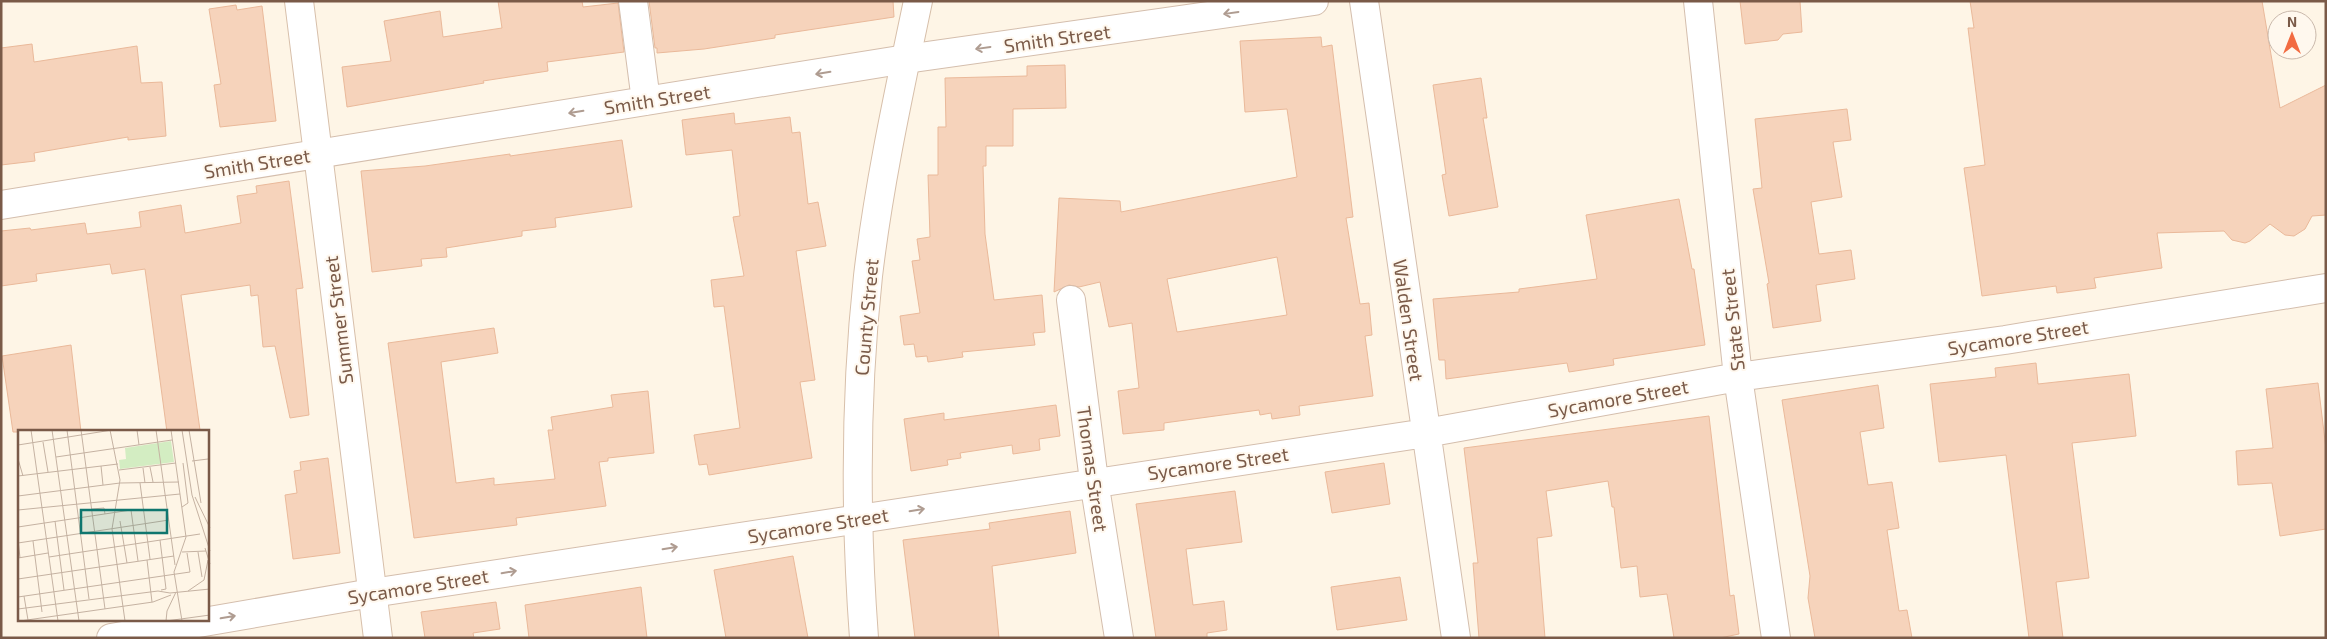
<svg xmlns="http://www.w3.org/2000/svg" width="2327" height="639" font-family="'Exo 2',sans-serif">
<rect width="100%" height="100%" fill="#fef5e6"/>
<path fill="#f6d3bb" stroke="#eab99a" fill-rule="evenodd" d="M 498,1 L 582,1 L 583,7 L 618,3 L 624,52 L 547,62 L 548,71 L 483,81 L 484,83 L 347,107 L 342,67 L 391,61 L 384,21 L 440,11 L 443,37 L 502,28 Z
M 649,1 L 893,1 L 894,17 L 775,35 L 775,38 L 704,49 L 657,53 L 657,48 L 655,48 Z
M 1740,1 L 1800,1 L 1802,32 L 1783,34 L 1778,40 L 1745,44 Z
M 1970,1 L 2262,1 L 2280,108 L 2326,85 L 2326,215 L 2312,216 L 2305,229 L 2294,236 L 2285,235 L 2270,224 L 2250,241 L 2245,243 L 2232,240 L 2224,231 L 2157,233 L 2162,268 L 2094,278 L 2096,288 L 2057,293 L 2056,286 L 1982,296 L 1964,168 L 1985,165 L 1968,28 L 1974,28 Z
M 236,5 L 237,10 L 262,6 L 276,121 L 220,127 L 214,85 L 221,84 L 209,9 Z
M 1321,37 L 1322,47 L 1332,45 L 1353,217 L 1346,218 L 1360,304 L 1369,303 L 1372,335 L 1365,336 L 1373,396 L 1299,406 L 1300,415 L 1272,419 L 1271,413 L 1260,415 L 1259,410 L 1164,423 L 1164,430 L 1123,434 L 1118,391 L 1139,388 L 1132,323 L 1109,327 L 1100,282 L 1079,287 L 1069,285 L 1054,292 L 1059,198 L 1120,201 L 1121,212 L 1297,177 L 1287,109 L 1245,112 L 1240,41 ZM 1277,257 L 1287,315 L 1177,332 L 1167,279 Z
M 32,44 L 34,62 L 137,46 L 141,83 L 162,82 L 166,136 L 128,140 L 128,137 L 34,153 L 35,161 L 1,165 L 1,48 Z
M 1065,65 L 1066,108 L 1013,109 L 1013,146 L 986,146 L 986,166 L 983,166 L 985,234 L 994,300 L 1042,295 L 1045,332 L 1033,333 L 1035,345 L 962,352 L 963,357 L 928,362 L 927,356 L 916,357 L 914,344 L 904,345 L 900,316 L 920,313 L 912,261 L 920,260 L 917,239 L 930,237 L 928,175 L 938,175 L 938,127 L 946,127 L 945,78 L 1027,76 L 1027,66 Z
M 1481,78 L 1487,118 L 1483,118 L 1498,207 L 1449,216 L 1442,175 L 1446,174 L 1433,85 Z
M 1847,109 L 1851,140 L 1833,142 L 1842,197 L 1811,202 L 1819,254 L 1851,250 L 1855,279 L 1816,285 L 1821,321 L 1773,328 L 1767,284 L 1769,283 L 1753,189 L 1762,188 L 1755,119 Z
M 734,113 L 735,124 L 790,117 L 792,133 L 800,132 L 808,204 L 818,202 L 826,246 L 796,251 L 815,380 L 800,382 L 812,458 L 709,475 L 707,464 L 699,465 L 694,435 L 740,428 L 724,306 L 714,307 L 711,280 L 744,276 L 733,217 L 740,216 L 732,150 L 686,155 L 682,120 Z
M 622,140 L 632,207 L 555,218 L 556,227 L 522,231 L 522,236 L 446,248 L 447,257 L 421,259 L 422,266 L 372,272 L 361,171 L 425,166 L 510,154 L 510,156 Z
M 289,181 L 303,288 L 296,289 L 309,415 L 290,418 L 275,346 L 263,347 L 258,295 L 251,296 L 250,285 L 181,295 L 200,430 L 186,432 L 167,432 L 145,269 L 112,274 L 110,264 L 36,274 L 37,281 L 1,286 L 1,231 L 30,228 L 31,230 L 85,223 L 87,234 L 141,227 L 139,212 L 181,205 L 185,233 L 241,223 L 237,196 L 257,193 L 256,186 Z
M 1679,199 L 1692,269 L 1694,269 L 1705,345 L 1613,359 L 1614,365 L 1569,372 L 1567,363 L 1446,379 L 1445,360 L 1439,360 L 1433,299 L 1519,292 L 1519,289 L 1597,279 L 1586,215 Z
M 494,328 L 498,353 L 441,362 L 456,483 L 494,478 L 494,485 L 555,479 L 548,430 L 553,430 L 551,417 L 613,407 L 611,395 L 648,391 L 654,453 L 608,458 L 608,461 L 599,462 L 606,506 L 516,518 L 517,525 L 414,538 L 388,343 Z
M 71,345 L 81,432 L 13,432 L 2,356 Z
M 2036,363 L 2038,384 L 2129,374 L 2136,436 L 2072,443 L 2089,578 L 2056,582 L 2063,638 L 2029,638 L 2006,455 L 1939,462 L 1930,384 L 1996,377 L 1995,368 Z
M 2318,383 L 2326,449 L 2326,529 L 2280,536 L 2272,483 L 2238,485 L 2236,451 L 2273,448 L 2266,389 Z
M 1878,385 L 1884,428 L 1860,432 L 1868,485 L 1892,482 L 1899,528 L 1887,530 L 1899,611 L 1907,610 L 1912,638 L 1815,638 L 1808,598 L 1810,576 L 1782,400 Z
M 1056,405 L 1060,436 L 1039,439 L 1040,450 L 1013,454 L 1012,445 L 960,453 L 961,458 L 947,460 L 948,465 L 911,471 L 904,419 L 944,413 L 944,420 Z
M 1709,416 L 1730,596 L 1734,595 L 1739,634 L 1720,638 L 1674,638 L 1667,594 L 1640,597 L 1637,566 L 1621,568 L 1614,507 L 1612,507 L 1608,481 L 1546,491 L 1552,536 L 1537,538 L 1545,638 L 1479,638 L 1473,563 L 1478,563 L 1464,448 Z
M 328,458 L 340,553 L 293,559 L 285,495 L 297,493 L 294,471 L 301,470 L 300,462 Z
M 1384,463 L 1390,504 L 1332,513 L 1325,472 Z
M 1235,491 L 1242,542 L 1186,549 L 1193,605 L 1224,601 L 1227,630 L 1207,633 L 1207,638 L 1156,638 L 1136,504 Z
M 1070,511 L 1076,553 L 992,566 L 999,638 L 915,638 L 903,540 L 990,529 L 989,523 Z
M 793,556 L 808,638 L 726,638 L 714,570 Z
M 1400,577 L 1407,620 L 1337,630 L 1331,587 Z
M 641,587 L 647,638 L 529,638 L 525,605 Z
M 496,602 L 500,629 L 473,633 L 474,638 L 425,638 L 421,612 Z"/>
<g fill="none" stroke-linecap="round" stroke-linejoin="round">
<g stroke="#d4bead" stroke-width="30">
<path id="minor" d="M 633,1 L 646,101
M 1364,1 L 1456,638
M 1698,1 L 1738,377 L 1776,638
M 1,205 L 906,59 L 1314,1
M 1071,300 L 1094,481 L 1119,638
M 111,638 L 372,593 L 1426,433 L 1738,377 L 2005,340 L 2326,288"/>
</g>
<g stroke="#d7bfaa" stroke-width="30">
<path id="secondary" d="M 299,1 L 378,638
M 864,638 C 855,517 855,396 868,276 C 879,183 899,92 918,1"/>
</g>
<use href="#minor" stroke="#fff" stroke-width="28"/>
<use href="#secondary" stroke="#fff" stroke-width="28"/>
</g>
<defs><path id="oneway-shaft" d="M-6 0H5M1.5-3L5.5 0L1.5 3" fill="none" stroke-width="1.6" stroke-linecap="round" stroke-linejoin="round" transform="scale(1.25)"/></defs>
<g stroke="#af9c91">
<use href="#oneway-shaft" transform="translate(1231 13) rotate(172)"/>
<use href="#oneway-shaft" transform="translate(983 48) rotate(172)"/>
<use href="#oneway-shaft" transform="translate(823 73) rotate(171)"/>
<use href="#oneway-shaft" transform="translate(576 112) rotate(171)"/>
<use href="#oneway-shaft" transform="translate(917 510) rotate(-9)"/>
<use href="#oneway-shaft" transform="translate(670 548) rotate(-9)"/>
<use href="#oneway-shaft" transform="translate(509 572) rotate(-9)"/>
<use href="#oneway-shaft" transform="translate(228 617) rotate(-10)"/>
</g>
<g text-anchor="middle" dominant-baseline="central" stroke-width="4" stroke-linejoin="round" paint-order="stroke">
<g font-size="19" fill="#7a5a48" stroke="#fff8ee">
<text transform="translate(1057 38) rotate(-8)">Smith Street</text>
<text transform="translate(657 99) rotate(-9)">Smith Street</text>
<text transform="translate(257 163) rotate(-9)">Smith Street</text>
<text transform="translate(866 317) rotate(-85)">County Street</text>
<text transform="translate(338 320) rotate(-97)">Summer Street</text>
<text transform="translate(1409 320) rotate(82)">Walden Street</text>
<text transform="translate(1732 320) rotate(-96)">State Street</text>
<text transform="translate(2018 337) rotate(-9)">Sycamore Street</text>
<text transform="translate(1618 398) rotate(-10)">Sycamore Street</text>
<text transform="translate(1218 463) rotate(-8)">Sycamore Street</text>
<text transform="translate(1093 469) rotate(82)">Thomas Street</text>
<text transform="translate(818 525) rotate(-9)">Sycamore Street</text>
<text transform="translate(418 586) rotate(-9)">Sycamore Street</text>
</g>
</g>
<g transform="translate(18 430)">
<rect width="191" height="191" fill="#fef5e6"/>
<path d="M 153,11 L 156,32 L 102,39 L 101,30 L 108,29 L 107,18 Z" fill="#d3edc2"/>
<path fill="none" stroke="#c5b2a2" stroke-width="1" d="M 13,0 L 40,191M 34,0 L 61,191M 49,0 L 71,169M 63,0 L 87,179M 92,0 L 102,50 L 94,99 L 107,191M 119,0 L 121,15M 138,0 L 157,135M 153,0 L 168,107 L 156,142 L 164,191M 164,0 L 174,65 L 192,121M 171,0 L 183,73M 25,12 L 30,42M 0,15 L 94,0M 38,27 L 154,10M 0,29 L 5,46M 174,31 L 190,29M 83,36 L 85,55M 132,37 L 135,52M 125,38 L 127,53M 101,40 L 158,33M 0,46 L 100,34M 122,53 L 132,129M 0,66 L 102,53 L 161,52M 177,67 L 192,98M 164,77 L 170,73 L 165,33M 74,79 L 86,78 L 87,84M 0,80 L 162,64M 37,91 L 46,160M 102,91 L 109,133M 0,97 L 113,80 L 120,131M 0,109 L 2,128M 142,110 L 148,159 L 143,160M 15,111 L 24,182M 0,113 L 151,90M 187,118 L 192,134M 164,122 L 188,121M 180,122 L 184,147M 31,127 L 182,104M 0,128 L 30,123M 129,130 L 134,172M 0,149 L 156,126M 170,161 L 186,150 L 190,130M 6,166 L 10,190M 0,167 L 172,142 L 169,123M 0,179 L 140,161 L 152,163 L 192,159M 2,191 L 135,172 L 153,165M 148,191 L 192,185M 148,191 L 149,181 L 158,162"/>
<path fill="#0f766e" fill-opacity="0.15" stroke="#0f766e" stroke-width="2.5" d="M 63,80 L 149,80 L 149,103 L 63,103 Z"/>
<rect width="191" height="191" fill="none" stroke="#7a5a48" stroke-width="2.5"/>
</g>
<rect width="2327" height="639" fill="none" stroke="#7a5a48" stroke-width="5"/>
<g transform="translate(2292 35)"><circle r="24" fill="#fff8ee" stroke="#cab9ac"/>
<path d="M0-4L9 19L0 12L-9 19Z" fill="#f26b41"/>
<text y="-8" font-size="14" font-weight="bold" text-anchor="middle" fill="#7a5a48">N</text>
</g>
</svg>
